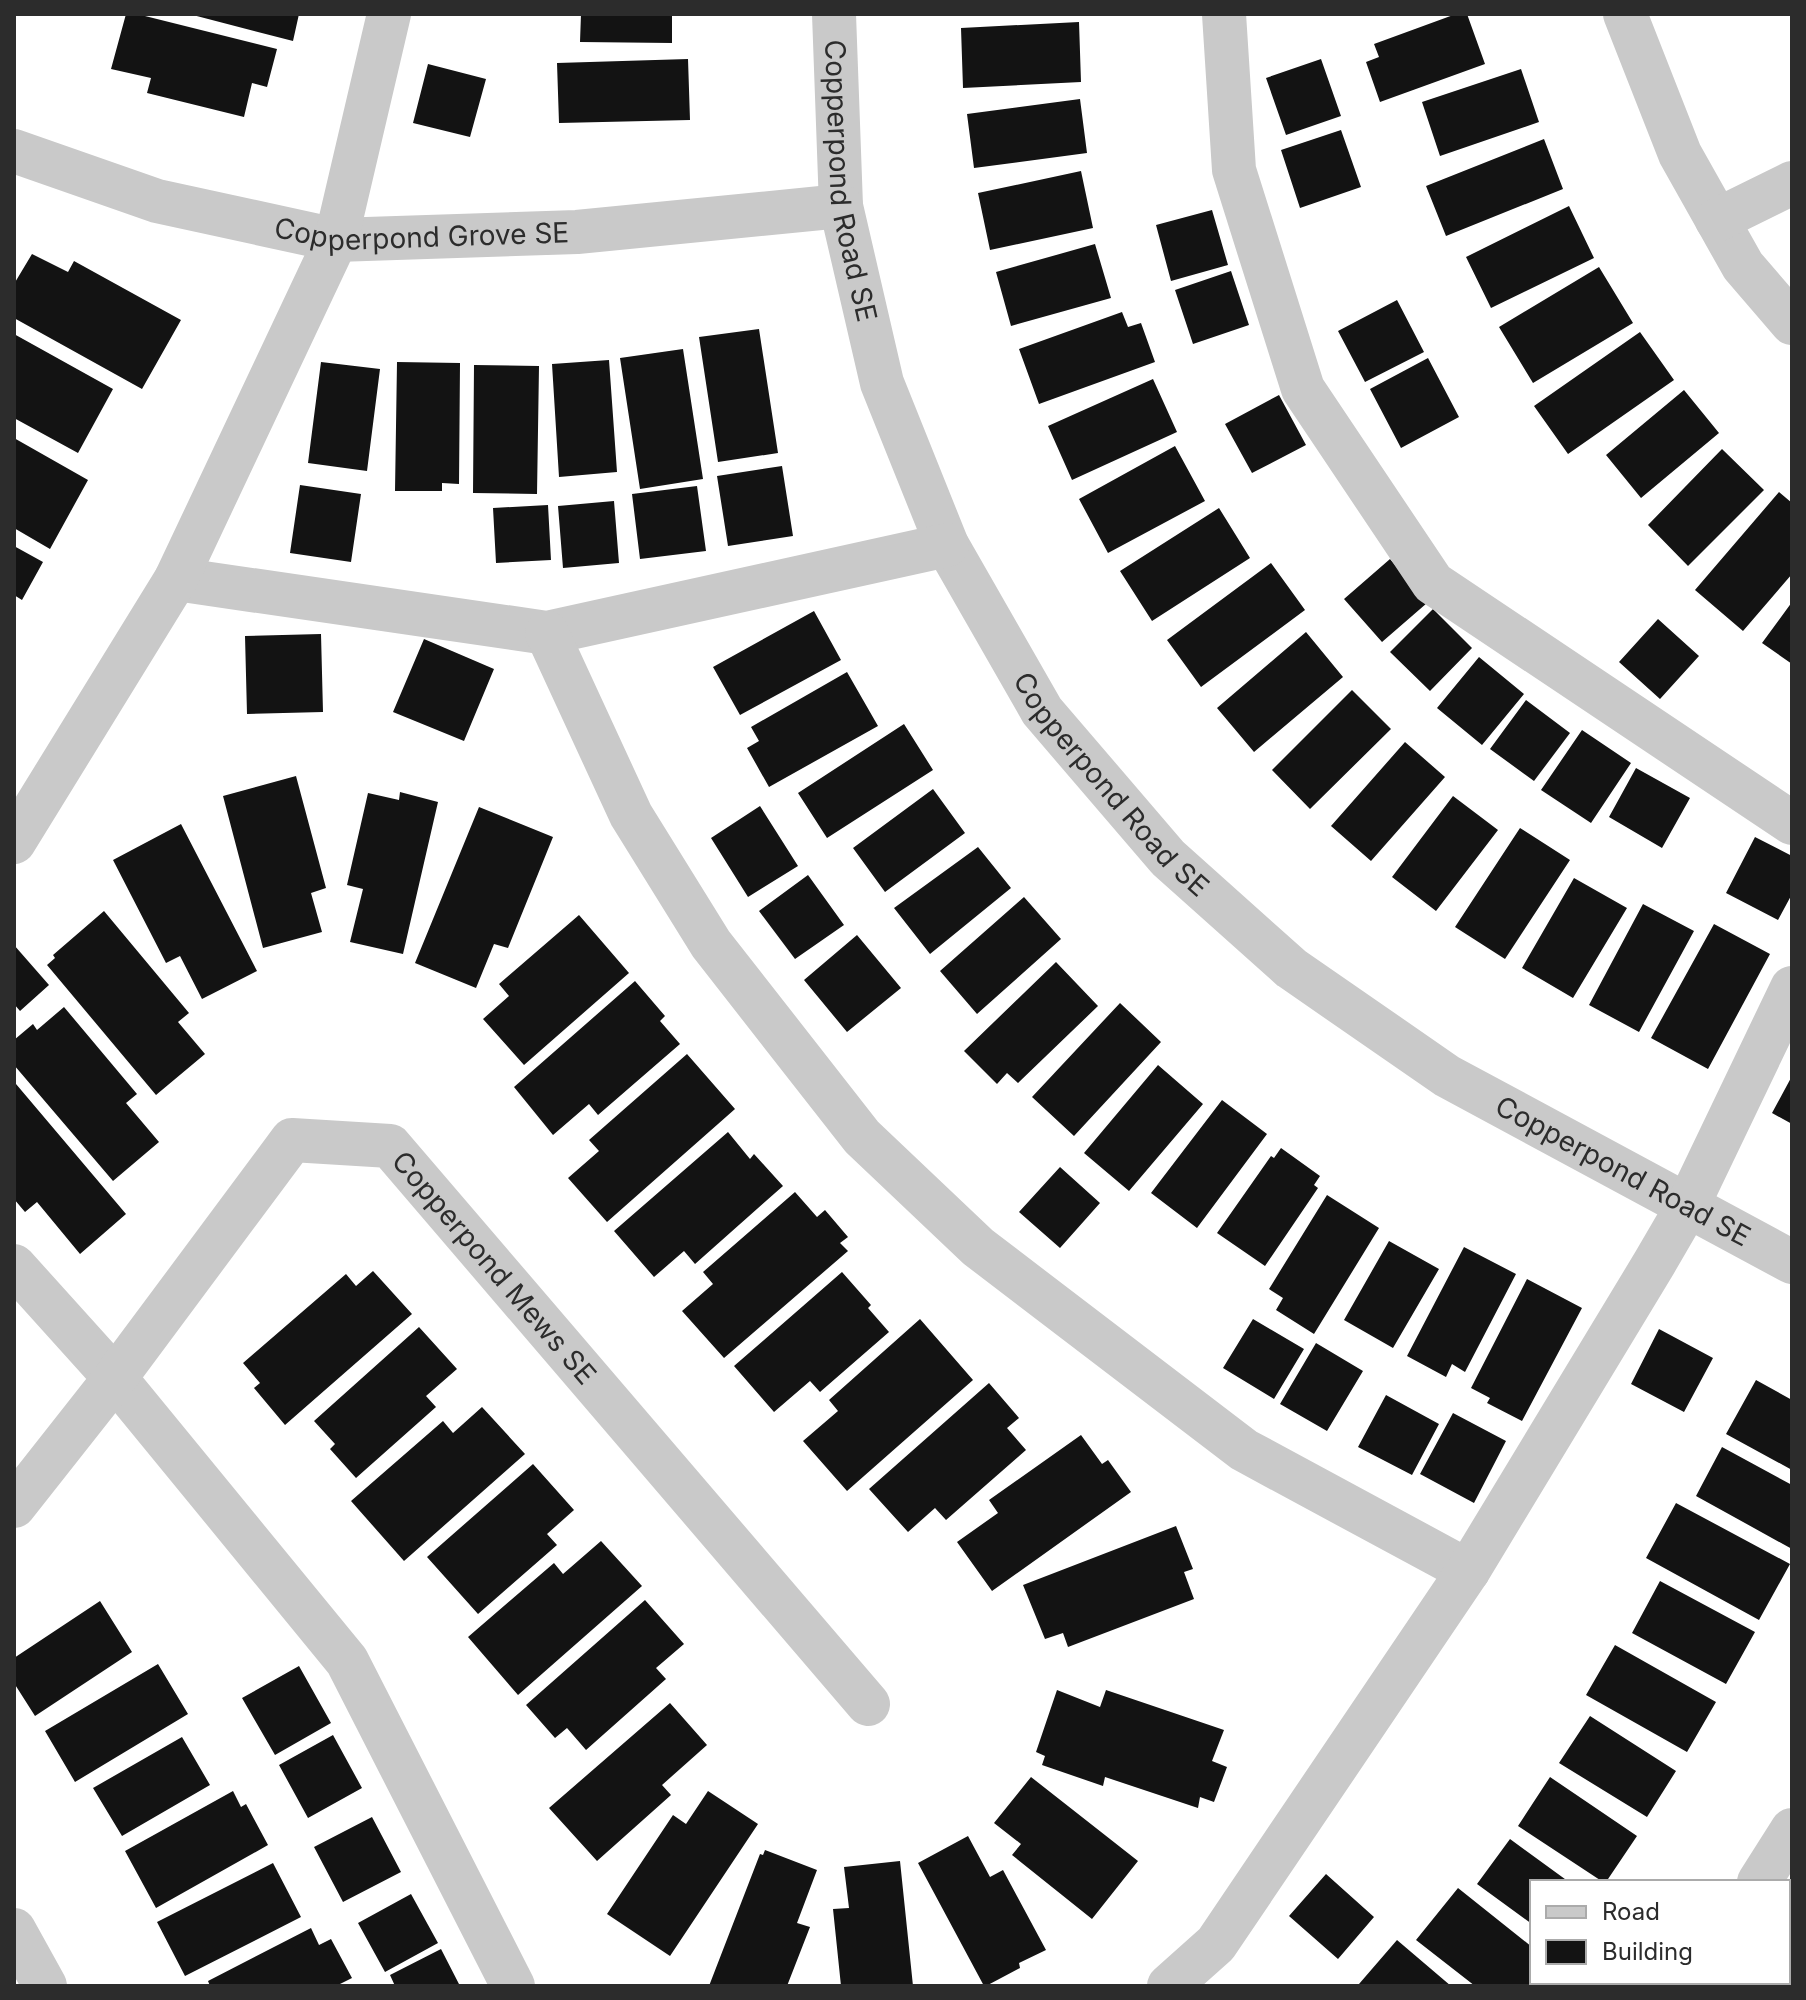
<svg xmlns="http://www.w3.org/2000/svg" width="1806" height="2000" font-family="Inter,sans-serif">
<rect width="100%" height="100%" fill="#fff"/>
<path fill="#131313" d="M 126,14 L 137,14 L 277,49 L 267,87 L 252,83 L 244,117 L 147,93 L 151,78 L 111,69 Z
M 189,14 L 299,14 L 293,41 Z
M 581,14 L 672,14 L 672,43 L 580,42 Z
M 1456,14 L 1467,14 L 1485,64 L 1380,102 L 1366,62 L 1379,57 L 1374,44 Z
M 1079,22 L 1081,82 L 963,88 L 961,28 Z
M 688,59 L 690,120 L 559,123 L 557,63 Z
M 1321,59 L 1341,116 L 1286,135 L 1266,78 Z
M 428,64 L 486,79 L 470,137 L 413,123 Z
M 1521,69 L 1539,122 L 1440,156 L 1422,102 Z
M 1080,99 L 1087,153 L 974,168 L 967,114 Z
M 1341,130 L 1361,187 L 1300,208 L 1281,150 Z
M 1544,139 L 1563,189 L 1446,236 L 1426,186 Z
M 1081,171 L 1093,228 L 990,250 L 978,193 Z
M 1569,206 L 1594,258 L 1491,308 L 1466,257 Z
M 1212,210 L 1228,265 L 1171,281 L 1156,225 Z
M 1095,244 L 1111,298 L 1011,326 L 996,272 Z
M 32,254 L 68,272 L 74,261 L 181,320 L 142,389 L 14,318 L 14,284 Z
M 1599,267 L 1633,323 L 1533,383 L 1499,327 Z
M 1231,271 L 1249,325 L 1193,344 L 1175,290 Z
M 1397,300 L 1424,352 L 1365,382 L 1338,331 Z
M 1122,312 L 1128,327 L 1141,323 L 1155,362 L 1039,404 L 1019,349 Z
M 759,329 L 778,453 L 718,462 L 699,337 Z
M 1640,332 L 1674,380 L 1568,454 L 1534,406 Z
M 14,334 L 113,389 L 78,453 L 14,418 Z
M 683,349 L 703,479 L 640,489 L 620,358 Z
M 1428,358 L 1459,417 L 1401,448 L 1370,389 Z
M 609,360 L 617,472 L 559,477 L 552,364 Z
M 321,362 L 380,369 L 367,471 L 308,463 Z
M 397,362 L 460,363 L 459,484 L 442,483 L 442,491 L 395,491 Z
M 474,365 L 539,366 L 537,494 L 473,493 Z
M 1153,379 L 1177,432 L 1072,480 L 1048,426 Z
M 1684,390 L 1719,433 L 1641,498 L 1606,455 Z
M 1279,395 L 1306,445 L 1252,473 L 1225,424 Z
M 14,438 L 88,480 L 50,549 L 14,528 Z
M 1175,446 L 1205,501 L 1108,553 L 1079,499 Z
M 1722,449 L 1764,490 L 1688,566 L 1648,525 Z
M 782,466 L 793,536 L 728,546 L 717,476 Z
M 300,485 L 361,494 L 351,562 L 290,553 Z
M 697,486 L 706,551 L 640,559 L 632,494 Z
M 1779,492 L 1792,503 L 1792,574 L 1743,631 L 1695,590 Z
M 614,501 L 619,563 L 563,568 L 558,506 Z
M 548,505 L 551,560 L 496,563 L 493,508 Z
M 1219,508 L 1250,558 L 1152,621 L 1120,571 Z
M 14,546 L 43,562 L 22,600 L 14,595 Z
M 1390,559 L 1427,603 L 1382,642 L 1344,599 Z
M 1271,563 L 1305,610 L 1201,687 L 1167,640 Z
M 1792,602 L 1792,664 L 1762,643 Z
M 1433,609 L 1472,648 L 1430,691 L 1390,652 Z
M 814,611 L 841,660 L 740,715 L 713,667 Z
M 1658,619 L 1699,656 L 1660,699 L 1619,662 Z
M 1306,632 L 1343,677 L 1254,752 L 1217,708 Z
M 321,634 L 323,712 L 247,714 L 245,636 Z
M 424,639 L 494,669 L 464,741 L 393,712 Z
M 1479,657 L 1524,694 L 1482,745 L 1437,708 Z
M 847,672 L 878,726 L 769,787 L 747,748 L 759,741 L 751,727 Z
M 1352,690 L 1391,729 L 1310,809 L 1272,770 Z
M 1526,700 L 1570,733 L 1534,781 L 1490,749 Z
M 904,724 L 933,770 L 827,838 L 798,793 Z
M 1582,730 L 1631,763 L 1591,823 L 1541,790 Z
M 1405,742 L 1445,777 L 1371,861 L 1331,826 Z
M 1636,768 L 1690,798 L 1662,848 L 1609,817 Z
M 296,776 L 326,888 L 311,893 L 322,932 L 263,948 L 223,796 Z
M 933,789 L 965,833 L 885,892 L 853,848 Z
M 400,792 L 438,802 L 403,954 L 350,942 L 363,889 L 347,885 L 368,793 L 399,800 Z
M 1453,796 L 1498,830 L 1436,911 L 1392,877 Z
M 760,806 L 798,866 L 748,897 L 711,838 Z
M 479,807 L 553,837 L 508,948 L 494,944 L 476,988 L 415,963 Z
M 181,824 L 257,971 L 202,999 L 180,956 L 166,963 L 113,860 Z
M 1520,828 L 1570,860 L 1505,959 L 1455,927 Z
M 1755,837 L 1792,856 L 1792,894 L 1778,920 L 1726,893 Z
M 978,847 L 1011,888 L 930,954 L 894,908 Z
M 808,875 L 844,925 L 795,959 L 759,911 Z
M 1574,878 L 1627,908 L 1573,998 L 1522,968 Z
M 1024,897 L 1061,939 L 977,1014 L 940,971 Z
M 1643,904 L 1694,931 L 1639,1032 L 1589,1005 Z
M 104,911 L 189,1013 L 178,1022 L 205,1054 L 156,1095 L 47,965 L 55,958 L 53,955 Z
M 579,915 L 629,973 L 524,1065 L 483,1019 L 509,996 L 499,984 Z
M 1714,924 L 1770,954 L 1708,1069 L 1651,1038 Z
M 857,935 L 901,988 L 847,1032 L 804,980 Z
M 14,945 L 49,985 L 20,1011 L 14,1004 Z
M 1056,962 L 1098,1006 L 1018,1083 L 1007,1073 L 997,1084 L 964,1051 Z
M 635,981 L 665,1016 L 660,1021 L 680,1044 L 598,1115 L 589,1104 L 553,1135 L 514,1087 Z
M 1120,1003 L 1161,1042 L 1074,1136 L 1032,1097 Z
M 64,1007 L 137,1094 L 126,1103 L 159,1142 L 113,1181 L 14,1065 L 14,1040 L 33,1024 L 37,1030 Z
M 687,1054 L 735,1109 L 607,1222 L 568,1178 L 599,1151 L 589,1140 Z
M 1158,1065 L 1203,1104 L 1129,1191 L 1084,1153 Z
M 1792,1076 L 1792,1124 L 1772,1113 Z
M 16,1084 L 126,1214 L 80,1254 L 37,1202 L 25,1212 L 14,1199 L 14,1086 Z
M 1222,1100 L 1267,1134 L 1197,1228 L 1151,1193 Z
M 728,1132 L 750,1159 L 754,1154 L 783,1186 L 695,1264 L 684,1251 L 654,1277 L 614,1231 Z
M 1281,1148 L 1320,1176 L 1314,1185 L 1318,1188 L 1265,1266 L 1217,1233 L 1271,1156 L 1274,1158 Z
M 1060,1167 L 1100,1203 L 1060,1248 L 1019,1212 Z
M 795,1192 L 817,1217 L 825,1210 L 848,1237 L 840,1243 L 848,1251 L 724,1358 L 682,1311 L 713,1284 L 703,1272 Z
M 1327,1195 L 1379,1228 L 1314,1334 L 1276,1310 L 1283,1298 L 1269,1289 Z
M 1389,1241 L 1439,1269 L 1393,1348 L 1344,1320 Z
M 1464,1247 L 1516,1274 L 1465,1372 L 1452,1364 L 1446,1377 L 1407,1356 Z
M 373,1271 L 412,1314 L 285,1425 L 254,1388 L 260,1383 L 243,1363 L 346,1274 L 356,1286 Z
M 842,1272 L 871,1305 L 868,1308 L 889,1332 L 820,1392 L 810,1381 L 774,1412 L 734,1366 Z
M 1527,1279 L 1582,1308 L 1522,1421 L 1487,1403 L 1490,1398 L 1471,1388 Z
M 920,1319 L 973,1380 L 847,1491 L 803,1441 L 838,1411 L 829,1400 Z
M 1253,1319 L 1304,1349 L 1274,1399 L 1223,1368 Z
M 419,1327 L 457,1369 L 426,1396 L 436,1407 L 356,1478 L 330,1449 L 335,1444 L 314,1421 Z
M 1659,1329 L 1713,1358 L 1684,1412 L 1631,1384 Z
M 1316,1343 L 1363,1371 L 1327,1431 L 1280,1404 Z
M 1756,1380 L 1792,1400 L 1792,1470 L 1726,1434 Z
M 989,1383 L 1019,1418 L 1007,1428 L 1026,1450 L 946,1520 L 935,1508 L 908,1532 L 869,1489 Z
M 1386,1395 L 1439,1424 L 1412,1475 L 1358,1447 Z
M 482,1407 L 525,1454 L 404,1561 L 351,1501 L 443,1421 L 453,1433 Z
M 1453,1413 L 1506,1441 L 1474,1503 L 1420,1474 Z
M 1081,1435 L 1102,1464 L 1108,1460 L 1131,1492 L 992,1591 L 957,1542 L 998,1513 L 989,1500 Z
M 1722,1447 L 1792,1485 L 1792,1549 L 1696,1496 Z
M 533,1464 L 574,1510 L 547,1534 L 557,1545 L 478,1614 L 427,1557 Z
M 1676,1503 L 1790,1564 L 1759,1620 L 1646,1558 Z
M 1176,1526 L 1193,1569 L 1184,1572 L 1194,1599 L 1068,1647 L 1063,1633 L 1045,1639 L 1023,1585 Z
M 601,1541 L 642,1586 L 518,1695 L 468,1637 L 554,1563 L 563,1574 Z
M 1660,1581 L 1755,1632 L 1726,1684 L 1632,1633 Z
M 645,1600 L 684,1644 L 656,1668 L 666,1679 L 586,1750 L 567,1728 L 555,1738 L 526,1705 Z
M 100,1601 L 132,1652 L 35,1716 L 14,1683 L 14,1658 Z
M 1615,1645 L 1716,1702 L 1687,1752 L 1586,1695 Z
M 158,1664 L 188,1714 L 75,1782 L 45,1731 Z
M 299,1666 L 331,1723 L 275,1755 L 242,1698 Z
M 1057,1690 L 1100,1707 L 1106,1690 L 1224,1730 L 1212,1761 L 1227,1767 L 1214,1802 L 1200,1797 L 1198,1808 L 1105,1777 L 1103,1786 L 1042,1765 L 1045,1756 L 1036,1752 Z
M 670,1703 L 707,1745 L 662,1785 L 671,1795 L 597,1861 L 549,1808 Z
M 1590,1716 L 1676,1771 L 1647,1817 L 1559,1763 Z
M 333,1735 L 362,1788 L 308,1818 L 279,1765 Z
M 182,1737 L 210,1785 L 122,1836 L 93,1788 Z
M 1031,1777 L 1138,1861 L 1092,1919 L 1012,1855 L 1021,1844 L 994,1823 Z
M 1550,1777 L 1637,1836 L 1606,1882 L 1603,1882 L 1518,1826 Z
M 233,1791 L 241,1807 L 246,1804 L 268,1845 L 156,1908 L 125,1851 Z
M 708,1791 L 758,1824 L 670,1956 L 607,1914 L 673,1815 L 686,1824 Z
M 372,1817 L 401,1872 L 343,1902 L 314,1847 Z
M 968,1836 L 990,1877 L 1003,1870 L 1046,1950 L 1019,1963 L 1020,1968 L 986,1986 L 984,1986 L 918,1863 Z
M 1510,1839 L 1569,1882 L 1532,1882 L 1532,1924 L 1477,1884 Z
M 765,1850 L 817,1870 L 797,1923 L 810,1927 L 787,1986 L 709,1986 L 760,1854 L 763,1855 Z
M 900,1861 L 913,1986 L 841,1986 L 833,1909 L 849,1908 L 844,1867 Z
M 273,1863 L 301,1917 L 185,1976 L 157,1922 Z
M 1326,1874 L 1374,1917 L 1338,1959 L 1289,1916 Z
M 1458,1888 L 1532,1947 L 1532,1984 L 1530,1986 L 1475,1986 L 1416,1940 Z
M 411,1894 L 438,1943 L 385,1972 L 358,1923 Z
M 311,1928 L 319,1945 L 331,1939 L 352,1978 L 336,1986 L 210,1986 L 208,1981 Z
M 1397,1940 L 1451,1986 L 1361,1986 L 1359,1984 Z
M 441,1949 L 460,1986 L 395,1986 L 390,1975 Z"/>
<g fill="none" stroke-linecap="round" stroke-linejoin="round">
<g stroke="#c9c9c9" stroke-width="44">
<path id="s1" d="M 834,14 L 841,206 L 882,383 L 947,545 L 1042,711 L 1168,858 L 1291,968 L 1447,1076 L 1792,1262"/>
<path d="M 1224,14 L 1234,170 L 1303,389 L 1433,583 L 1792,823"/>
<path d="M 1625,14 L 1680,154 L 1743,266 L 1792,323"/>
<path id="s2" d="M 14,151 L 157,201 L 336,240 L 577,232 L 841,206"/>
<path d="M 1717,220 L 1792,183"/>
<path d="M 176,579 L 547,633 L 947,545"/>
<path d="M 547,633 L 631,815 L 711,944 L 862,1137 L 978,1247 L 1244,1450 L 1468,1571"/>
<path d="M 14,842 L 176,579 L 336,240 L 389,14"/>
<path d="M 14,1266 L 115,1378 L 347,1661 L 513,1986"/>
<path id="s3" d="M 14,1506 L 115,1378 L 292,1140 L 390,1146 L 868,1704"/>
<path d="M 1759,1882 L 1792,1830"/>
<path d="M 14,1930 L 45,1986"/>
<path d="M 1169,1986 L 1216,1944 L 1468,1571 L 1655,1262 L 1687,1207 L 1792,988"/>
<path d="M 1693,1986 L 1695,1982"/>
</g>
</g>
<g text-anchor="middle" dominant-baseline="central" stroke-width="8" stroke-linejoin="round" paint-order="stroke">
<g font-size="28" fill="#2c2c2c" stroke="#fff">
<text stroke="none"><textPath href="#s1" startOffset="168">Copperpond Road SE</textPath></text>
<text stroke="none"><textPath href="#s2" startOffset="420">Copperpond Grove SE</textPath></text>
<text stroke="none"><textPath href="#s1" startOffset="840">Copperpond Road SE</textPath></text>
<text stroke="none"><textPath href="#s1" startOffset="1488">Copperpond Road SE</textPath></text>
<text stroke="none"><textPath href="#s3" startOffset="718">Copperpond Mews SE</textPath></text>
</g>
</g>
<rect width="1806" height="2000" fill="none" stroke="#2c2c2c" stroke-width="32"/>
<rect x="1530" y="1880" width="260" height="104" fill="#ffffff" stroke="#ababab" stroke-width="2"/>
<rect x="1546" y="1906" width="40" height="12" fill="#c9c9c9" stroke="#ababab" stroke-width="2"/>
<text x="1602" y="1920" font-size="24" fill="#2c2c2c">Road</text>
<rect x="1546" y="1940" width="40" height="24" fill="#131313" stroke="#ababab" stroke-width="2"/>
<text x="1602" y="1960" font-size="24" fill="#2c2c2c">Building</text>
</svg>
